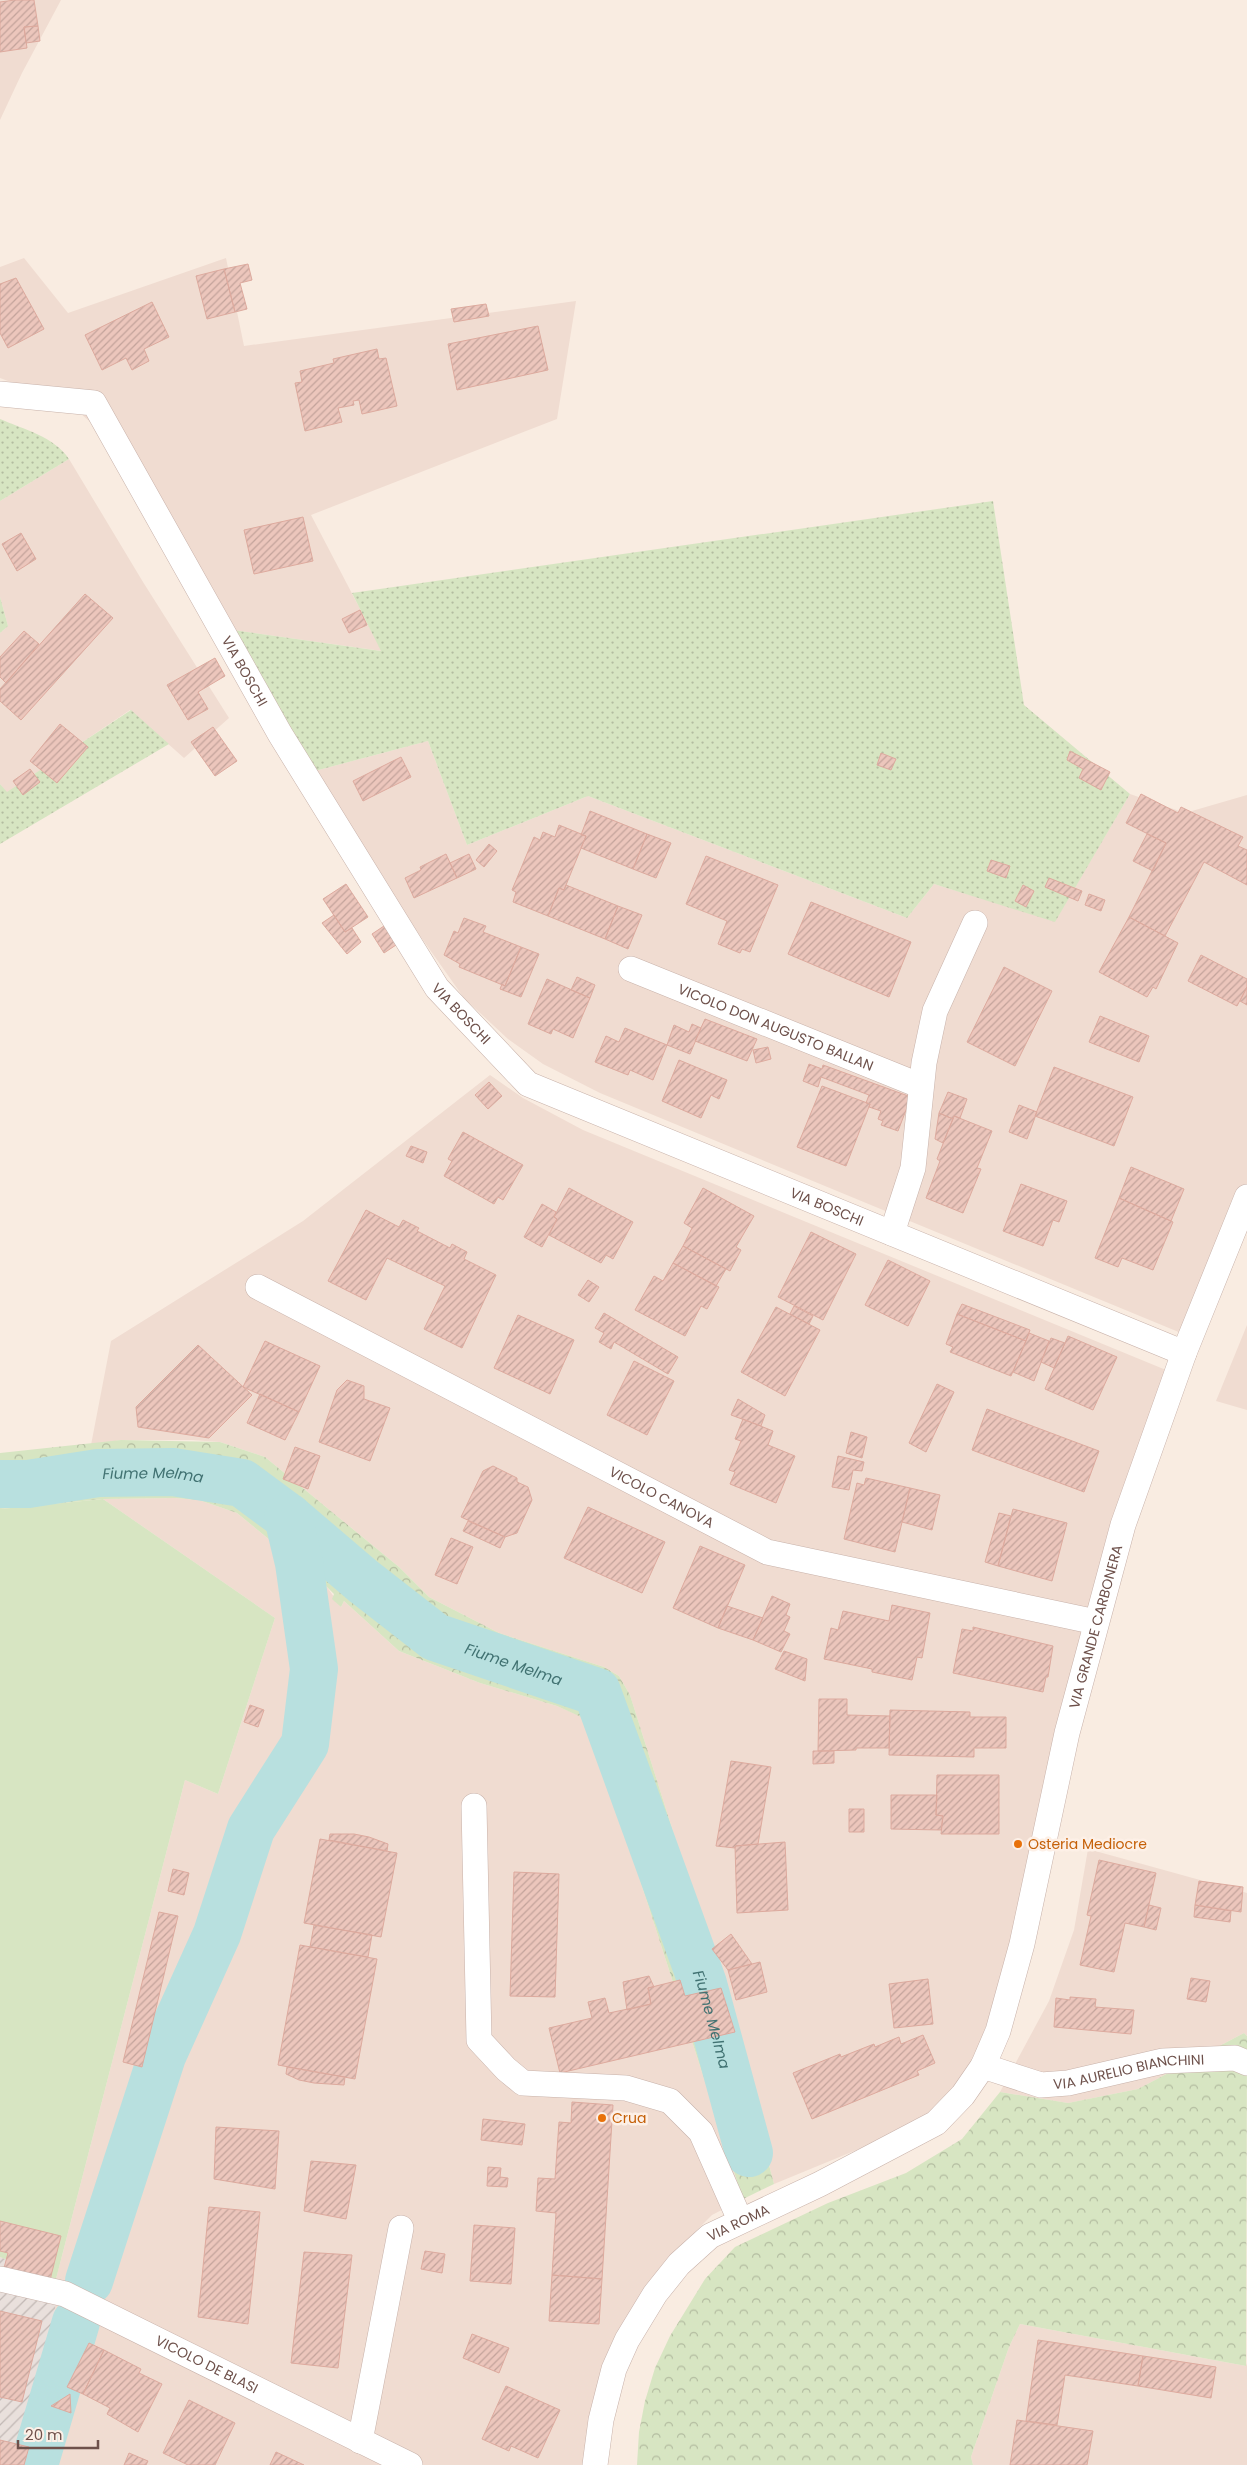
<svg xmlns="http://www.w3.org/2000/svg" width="1247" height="2465" font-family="Poppins,sans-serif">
<defs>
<pattern id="industrial-furrows" width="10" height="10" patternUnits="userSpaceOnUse" patternTransform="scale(1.25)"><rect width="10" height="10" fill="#e9e0dc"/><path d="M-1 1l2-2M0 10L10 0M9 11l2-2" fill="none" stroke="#c1b8b4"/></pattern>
<pattern id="grass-dots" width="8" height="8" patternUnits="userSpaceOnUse" patternTransform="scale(1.25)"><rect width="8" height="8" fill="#d7e5c2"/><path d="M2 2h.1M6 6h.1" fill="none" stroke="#b3bca0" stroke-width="1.8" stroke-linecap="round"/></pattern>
<pattern id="forest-crowns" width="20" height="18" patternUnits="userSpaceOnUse" patternTransform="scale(1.25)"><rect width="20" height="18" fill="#d7e5c2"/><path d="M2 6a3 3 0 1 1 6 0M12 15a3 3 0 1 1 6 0" fill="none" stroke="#b3bca0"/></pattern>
<pattern id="building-hatch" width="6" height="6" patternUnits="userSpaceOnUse" patternTransform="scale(1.25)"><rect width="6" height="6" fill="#ecc6bc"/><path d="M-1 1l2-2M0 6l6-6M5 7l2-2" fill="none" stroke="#c3a39b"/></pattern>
</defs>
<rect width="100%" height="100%" fill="#f9ece1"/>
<path fill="#f0dcd1" d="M 0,0 L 61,0 L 22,73 L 0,120 Z
M 24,258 L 68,313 L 226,258 L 244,346 L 576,301 L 557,419 L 311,515 L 382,651 L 219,628 L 95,426 L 81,414 L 59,400 L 0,378 L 0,267 Z
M 69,459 L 143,582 L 229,718 L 184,758 L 130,710 L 7,793 L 0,784 L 0,633 L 8,626 L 0,597 L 0,501 Z
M 428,741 L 467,845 L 588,796 L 907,918 L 934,884 L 1055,921 L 1130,794 L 1185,813 L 1247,795 L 1247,1220 L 1198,1340 L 600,1093 L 543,1064 L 508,1039 L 464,998 L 382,882 L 311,772 Z
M 490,1075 L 523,1098 L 583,1130 L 1183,1377 L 1103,1590 L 1012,1985 L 966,2072 L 935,2109 L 888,2137 L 774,2184 L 723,1990 L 630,1695 L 619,1676 L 604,1667 L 499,1633 L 429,1597 L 399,1567 L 265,1457 L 220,1442 L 192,1440 L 121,1440 L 91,1445 L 111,1341 L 303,1221 Z
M 1247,1325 L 1247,1410 L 1216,1401 Z
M 175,1498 L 199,1500 L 237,1513 L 327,1587 L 341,1607 L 344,1601 L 399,1651 L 480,1683 L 557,1706 L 580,1716 L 590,1721 L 600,1740 L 623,1827 L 737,2181 L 739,2201 L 712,2215 L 674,2253 L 634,2318 L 598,2465 L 30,2465 L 42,2425 L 56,2300 L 56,2279 L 185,1780 L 218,1794 L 275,1618 L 103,1499 Z
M 1088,1849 L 1247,1893 L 1247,2036 L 1244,2033 L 1138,2089 L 1068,2103 L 1000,2092 L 1049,2001 L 1074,1930 Z
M 1020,2324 L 1246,2366 L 1247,2363 L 1247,2465 L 973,2465 L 971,2457 L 1009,2347 Z"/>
<path fill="url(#industrial-furrows)" d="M 0,2257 L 56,2279 L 56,2300 L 42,2425 L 30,2465 L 0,2465 Z"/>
<path fill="url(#grass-dots)" d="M 0,419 C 23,429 55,437 69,459 L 0,501 Z
M 993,501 L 1024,705 L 1130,794 L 1055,922 L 934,884 L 907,918 L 588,796 L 467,845 L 428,741 L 311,772 L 219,628 L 381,651 L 352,593 Z
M 0,597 L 8,626 L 0,633 Z
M 131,710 L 169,744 L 0,844 L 0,784 L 7,792 Z"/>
<path fill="url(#forest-crowns)" d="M 121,1440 L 220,1442 L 265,1457 L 399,1567 L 429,1597 L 499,1633 L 604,1667 L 619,1676 L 630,1695 L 723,1990 L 774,2184 L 739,2201 L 737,2181 L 623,1827 L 600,1740 L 590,1721 L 557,1706 L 480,1683 L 399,1651 L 344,1601 L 341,1607 L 332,1599 L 334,1594 L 327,1587 L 237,1513 L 199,1500 L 175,1498 L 103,1499 L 0,1509 L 0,1453 Z
M 1244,2033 L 1247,2036 L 1246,2366 L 1020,2324 L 1009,2347 L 971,2457 L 973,2465 L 637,2465 L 639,2432 L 645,2401 L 655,2368 L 670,2336 L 705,2279 L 735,2247 L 828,2203 L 906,2173 L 962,2139 L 1000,2092 L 1068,2103 L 1138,2089 Z"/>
<path fill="#d7e5c2" d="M 103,1499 L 275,1618 L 218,1794 L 185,1780 L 56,2279 L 0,2257 L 0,1509 Z"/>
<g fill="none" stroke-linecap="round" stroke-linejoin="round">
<g stroke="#b8e0df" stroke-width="48">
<path id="s1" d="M 0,1484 L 28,1484 L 98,1473 L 173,1472 L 242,1483 L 288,1517 L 363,1581 L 435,1637 L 597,1692 L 703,1984 L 749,2153"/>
<path d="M 89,2281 L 162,2056 L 217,1934 L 251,1829 L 305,1744 L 314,1669 L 299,1563 L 288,1517"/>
<path d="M 34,2465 L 76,2322"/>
</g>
</g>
<path fill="url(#building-hatch)" stroke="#ddaa9e" d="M 15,0 L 34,0 L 38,26 L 24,27 L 27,48 L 0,52 L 0,2 Z
M 38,26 L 40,41 L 26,43 L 24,27 Z
M 248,264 L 252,280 L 240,283 L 247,309 L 235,312 L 224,269 Z
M 224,269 L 235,312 L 207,319 L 196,276 Z
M 16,278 L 44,329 L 8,348 L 0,333 L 0,284 Z
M 152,302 L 169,337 L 144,349 L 149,361 L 132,370 L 126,358 L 102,370 L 85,335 Z
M 486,304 L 489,316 L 454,322 L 451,309 Z
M 538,326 L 548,370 L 457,390 L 448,344 Z
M 377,349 L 379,359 L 386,358 L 397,406 L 362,414 L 359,400 L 353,401 L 354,405 L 338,408 L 342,422 L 305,431 L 295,383 L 302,382 L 300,371 L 334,363 L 333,359 Z
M 303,517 L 313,561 L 254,574 L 244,530 Z
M 21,533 L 36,559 L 17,571 L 2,544 Z
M 85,594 L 113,618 L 21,720 L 0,701 L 0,689 Z
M 360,610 L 367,625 L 349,633 L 342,619 Z
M 24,631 L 39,644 L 6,683 L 0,677 L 0,657 Z
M 215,658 L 225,676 L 198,692 L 208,709 L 188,720 L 167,685 Z
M 60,724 L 88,747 L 57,783 L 30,761 Z
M 213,727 L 237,761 L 215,776 L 191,742 Z
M 1070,751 L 1110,772 L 1101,790 L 1079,778 L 1083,769 L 1067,760 Z
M 881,753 L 896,759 L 891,770 L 877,765 Z
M 401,757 L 411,777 L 363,801 L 353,781 Z
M 30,769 L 40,782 L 23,795 L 13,781 Z
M 1141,794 L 1178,813 L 1181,807 L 1243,837 L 1238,846 L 1247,850 L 1247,885 L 1204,862 L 1165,936 L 1129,917 L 1166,843 L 1126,823 Z
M 590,811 L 647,834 L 633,869 L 581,848 L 586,836 L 581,835 Z
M 559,825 L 586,836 L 564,890 L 559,888 L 548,916 L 513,902 L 516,892 L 512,890 L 534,837 L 540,840 L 543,832 L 555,837 Z
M 647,834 L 671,843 L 656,878 L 633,869 Z
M 1147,834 L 1166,843 L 1153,871 L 1133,861 Z
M 489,844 L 497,851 L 484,867 L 476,860 Z
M 446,854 L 457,878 L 414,898 L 405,878 L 421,870 L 420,867 Z
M 469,854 L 476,869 L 457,878 L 450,863 Z
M 706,856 L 778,885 L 750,952 L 742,949 L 740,953 L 718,944 L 727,921 L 686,904 Z
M 991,860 L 1010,866 L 1006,878 L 987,871 Z
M 1049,878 L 1082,891 L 1078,901 L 1045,887 Z
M 346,884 L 368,917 L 345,932 L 323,899 Z
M 566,885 L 618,906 L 605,939 L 548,916 L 559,888 L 564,890 Z
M 1023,885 L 1034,891 L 1026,907 L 1015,901 Z
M 1089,894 L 1105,900 L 1101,911 L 1085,905 Z
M 811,902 L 911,942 L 889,997 L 788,954 Z
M 618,906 L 642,915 L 628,949 L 605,939 Z
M 334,915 L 345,932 L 352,928 L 361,942 L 347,954 L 322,923 Z
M 1129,917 L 1178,943 L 1156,989 L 1153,987 L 1147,997 L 1099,972 Z
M 464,918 L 486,926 L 483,932 L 521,947 L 505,986 L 459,967 L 460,964 L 444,955 L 454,931 L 458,933 Z
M 384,926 L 396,945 L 384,953 L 372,934 Z
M 521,947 L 539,954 L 521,997 L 500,989 L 502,984 L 505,986 Z
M 1201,955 L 1247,979 L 1247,987 L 1237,1006 L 1188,981 Z
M 1004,967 L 1052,991 L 1015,1066 L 967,1042 Z
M 577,977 L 595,985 L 590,998 L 571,990 Z
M 547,979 L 590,998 L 573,1038 L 553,1029 L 551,1034 L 528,1024 Z
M 1247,987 L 1247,1005 L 1240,1001 Z
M 1100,1016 L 1149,1036 L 1139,1062 L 1089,1042 Z
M 705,1019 L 757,1039 L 747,1061 L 695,1041 Z
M 692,1024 L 701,1028 L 690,1054 L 667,1045 L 674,1025 L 689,1032 Z
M 625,1028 L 667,1045 L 653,1080 L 630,1070 L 628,1075 L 595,1062 L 606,1036 L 619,1042 Z
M 768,1047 L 771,1059 L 756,1063 L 753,1050 Z
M 679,1060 L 727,1080 L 719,1099 L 711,1095 L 701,1118 L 662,1101 Z
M 809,1064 L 822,1069 L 823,1065 L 911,1097 L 898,1131 L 881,1125 L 883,1121 L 878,1119 L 881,1111 L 869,1107 L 870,1104 L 866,1103 L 869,1095 L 821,1077 L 818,1087 L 803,1081 Z
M 1054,1067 L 1133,1097 L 1114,1146 L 1035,1116 Z
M 489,1082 L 502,1096 L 488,1109 L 475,1095 Z
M 822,1086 L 870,1104 L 846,1166 L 797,1147 Z
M 948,1092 L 967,1099 L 960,1118 L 954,1116 L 953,1119 L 939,1113 Z
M 1019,1105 L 1037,1112 L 1027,1139 L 1009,1132 Z
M 939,1113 L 953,1119 L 943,1143 L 935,1139 Z
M 954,1116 L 992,1131 L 977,1168 L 981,1169 L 963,1213 L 926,1198 L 940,1161 L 937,1159 Z
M 463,1132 L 523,1165 L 503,1200 L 498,1197 L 494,1204 L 444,1176 L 452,1161 L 448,1159 Z
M 411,1146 L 427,1152 L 423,1163 L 406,1156 Z
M 1131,1167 L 1184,1189 L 1171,1221 L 1119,1198 Z
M 1021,1184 L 1067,1201 L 1059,1222 L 1053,1220 L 1043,1246 L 1003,1231 Z
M 569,1188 L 633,1222 L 613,1259 L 606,1255 L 601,1263 L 549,1235 L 557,1219 L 554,1217 Z
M 703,1188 L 754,1216 L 736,1247 L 741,1250 L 730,1271 L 683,1246 L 692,1228 L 684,1223 Z
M 1119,1198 L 1173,1222 L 1153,1270 L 1122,1258 L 1118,1267 L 1095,1258 Z
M 542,1204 L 556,1212 L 554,1217 L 557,1219 L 542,1247 L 524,1237 Z
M 366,1210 L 399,1227 L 403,1220 L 419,1228 L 417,1231 L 450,1248 L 452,1244 L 467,1252 L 464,1259 L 496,1275 L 462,1348 L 424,1329 L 445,1286 L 387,1258 L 366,1300 L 328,1281 Z
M 811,1232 L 856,1254 L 823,1320 L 778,1297 Z
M 683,1246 L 726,1269 L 716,1286 L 673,1263 Z
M 888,1260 L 930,1281 L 908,1326 L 865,1305 Z
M 673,1263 L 719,1287 L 707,1309 L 701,1306 L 685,1336 L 635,1310 L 654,1276 L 663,1281 Z
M 588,1280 L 599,1287 L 589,1302 L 578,1295 Z
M 962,1304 L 1030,1330 L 1026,1341 L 957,1314 Z
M 794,1306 L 813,1316 L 809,1324 L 790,1314 Z
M 776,1307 L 820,1330 L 785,1396 L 741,1372 Z
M 604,1313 L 678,1357 L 668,1374 L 614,1342 L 611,1349 L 599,1342 L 604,1333 L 595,1328 Z
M 957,1314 L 1026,1341 L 1011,1376 L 950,1352 L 953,1347 L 946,1344 Z
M 518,1315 L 574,1340 L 550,1394 L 494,1368 Z
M 1029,1333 L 1049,1341 L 1034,1381 L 1013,1372 Z
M 1068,1336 L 1117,1357 L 1093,1410 L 1045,1389 Z
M 1051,1338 L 1065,1343 L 1054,1368 L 1041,1362 Z
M 265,1341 L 320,1366 L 299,1412 L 243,1387 Z
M 198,1345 L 252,1395 L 209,1438 L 138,1427 L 136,1407 Z
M 634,1361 L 674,1381 L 647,1435 L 607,1415 Z
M 347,1380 L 364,1386 L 364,1399 L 390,1408 L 370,1461 L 319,1442 L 337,1390 Z
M 937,1384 L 954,1392 L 926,1452 L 909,1443 Z
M 260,1394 L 299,1412 L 285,1440 L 247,1423 Z
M 738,1399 L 765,1415 L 761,1426 L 731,1415 Z
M 987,1409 L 1099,1451 L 1084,1492 L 972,1450 Z
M 743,1419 L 773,1431 L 768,1445 L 795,1456 L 776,1503 L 730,1484 L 735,1472 L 729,1470 L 741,1441 L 735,1439 Z
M 851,1432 L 867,1437 L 862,1458 L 846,1453 Z
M 295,1447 L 320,1456 L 308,1489 L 283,1479 Z
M 838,1456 L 864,1462 L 862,1471 L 853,1470 L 849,1490 L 832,1487 Z
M 493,1466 L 517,1478 L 517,1482 L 528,1487 L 532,1500 L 517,1533 L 505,1537 L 461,1517 L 483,1471 Z
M 866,1478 L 910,1488 L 895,1552 L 844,1539 L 857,1483 L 864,1485 Z
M 910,1488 L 940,1495 L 932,1530 L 902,1522 Z
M 588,1507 L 665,1542 L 642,1593 L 564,1558 Z
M 1013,1509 L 1067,1523 L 1052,1581 L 998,1566 Z
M 999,1513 L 1011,1516 L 998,1566 L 985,1562 Z
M 468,1521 L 505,1537 L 500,1548 L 463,1531 Z
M 451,1538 L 473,1547 L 457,1584 L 435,1575 Z
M 700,1546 L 745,1565 L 718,1628 L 673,1608 Z
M 772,1596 L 790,1604 L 786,1615 L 790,1617 L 784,1631 L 790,1634 L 781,1652 L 753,1640 Z
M 892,1605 L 930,1613 L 922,1658 L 917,1657 L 912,1680 L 872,1672 L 872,1669 L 824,1659 L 831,1628 L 838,1630 L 843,1611 L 889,1621 Z
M 727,1606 L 763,1618 L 753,1640 L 718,1628 Z
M 973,1627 L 1053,1646 L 1048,1677 L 1046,1677 L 1043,1692 L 953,1673 L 962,1629 L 973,1631 Z
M 784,1651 L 807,1659 L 805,1681 L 775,1669 Z
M 819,1699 L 847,1699 L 847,1715 L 890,1716 L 889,1748 L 856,1748 L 856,1750 L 818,1751 Z
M 250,1705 L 264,1710 L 258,1727 L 244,1722 Z
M 890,1710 L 970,1712 L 970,1717 L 1006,1717 L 1006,1748 L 974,1748 L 974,1757 L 889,1755 Z
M 813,1751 L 834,1751 L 834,1763 L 813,1764 Z
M 731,1761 L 771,1767 L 758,1844 L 735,1846 L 735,1848 L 716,1846 Z
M 937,1775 L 999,1775 L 999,1834 L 941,1834 L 943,1816 L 936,1815 Z
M 891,1795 L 937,1795 L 936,1815 L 943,1816 L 941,1830 L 891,1829 Z
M 849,1809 L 864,1809 L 864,1832 L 849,1832 Z
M 330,1834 L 354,1834 L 369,1837 L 388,1844 L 387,1851 L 329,1840 Z
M 320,1839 L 397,1853 L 381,1937 L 304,1923 Z
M 785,1842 L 788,1910 L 737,1913 L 735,1846 Z
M 1099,1860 L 1156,1873 L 1144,1927 L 1125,1923 L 1114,1972 L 1080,1965 L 1091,1916 L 1087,1915 Z
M 173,1869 L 189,1873 L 184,1895 L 168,1891 Z
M 514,1872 L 559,1874 L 555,1997 L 510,1996 Z
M 1199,1881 L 1243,1887 L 1241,1912 L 1195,1905 Z
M 1149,1905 L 1161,1908 L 1156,1930 L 1144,1927 Z
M 1195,1905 L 1231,1911 L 1230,1922 L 1194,1917 Z
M 159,1912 L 178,1916 L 142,2067 L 123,2062 Z
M 314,1925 L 372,1935 L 368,1957 L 310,1947 Z
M 731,1934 L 752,1964 L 728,1970 L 712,1949 Z
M 300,1945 L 377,1959 L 355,2079 L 278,2065 Z
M 760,1962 L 767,1992 L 736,2000 L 728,1970 Z
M 649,1976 L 654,1987 L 648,1988 L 651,2004 L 627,2010 L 623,1982 Z
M 1191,1978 L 1210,1981 L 1206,2002 L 1187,1999 Z
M 928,1979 L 933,2024 L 894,2028 L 889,1984 Z
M 680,1980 L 685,1996 L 721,1988 L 735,2032 L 560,2073 L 549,2028 L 592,2018 L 588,2002 L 605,1998 L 609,2013 L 651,2004 L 648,1988 Z
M 1070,1997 L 1096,1999 L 1095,2007 L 1134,2010 L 1131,2034 L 1054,2027 L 1056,1998 L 1070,2000 Z
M 923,2035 L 935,2063 L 917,2071 L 919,2075 L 812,2119 L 793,2073 L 840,2054 L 841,2057 L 874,2044 L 875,2047 L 899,2037 L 901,2044 Z
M 287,2067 L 345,2077 L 344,2085 L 314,2083 L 299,2080 L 286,2074 Z
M 572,2102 L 613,2105 L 602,2279 L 552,2275 L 556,2213 L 536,2211 L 538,2178 L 555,2179 L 559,2122 L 571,2123 Z
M 483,2119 L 525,2124 L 522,2145 L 481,2140 Z
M 216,2127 L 279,2131 L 275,2189 L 214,2179 Z
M 311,2161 L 356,2165 L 346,2219 L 304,2211 Z
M 488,2167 L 501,2168 L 500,2177 L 508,2178 L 507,2187 L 487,2186 Z
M 209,2207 L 260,2212 L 248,2324 L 198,2317 Z
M 0,2221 L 61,2236 L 50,2280 L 4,2268 L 8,2253 L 0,2251 Z
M 474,2225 L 515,2228 L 511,2284 L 470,2281 Z
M 425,2251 L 445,2254 L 442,2273 L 421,2269 Z
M 304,2252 L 352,2255 L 338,2368 L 291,2363 Z
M 552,2275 L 602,2279 L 599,2324 L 549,2321 Z
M 0,2311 L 42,2321 L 22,2402 L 0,2397 Z
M 472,2334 L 509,2348 L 499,2373 L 463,2358 Z
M 1038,2340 L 1143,2356 L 1138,2386 L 1065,2375 L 1057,2425 L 1026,2421 Z
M 89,2343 L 104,2350 L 83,2394 L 67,2387 Z
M 104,2350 L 141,2369 L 139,2373 L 162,2384 L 138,2432 L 107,2414 L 110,2408 L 83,2394 Z
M 1143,2356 L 1216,2367 L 1211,2398 L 1138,2386 Z
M 506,2386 L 560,2410 L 538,2458 L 511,2446 L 509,2451 L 482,2439 Z
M 70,2394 L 71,2413 L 51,2406 Z
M 189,2400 L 235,2423 L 215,2465 L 188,2465 L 163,2453 Z
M 1017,2420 L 1093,2431 L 1087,2465 L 1010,2465 Z
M 0,2440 L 29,2447 L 24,2465 L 0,2465 Z
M 276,2452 L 304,2465 L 270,2465 Z
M 129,2453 L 148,2461 L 146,2465 L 124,2465 Z"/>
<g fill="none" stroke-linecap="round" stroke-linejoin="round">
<g stroke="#c8b2aa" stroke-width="26">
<g id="minor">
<path id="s2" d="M 0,394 L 94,403 L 280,734 L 437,988 L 528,1084 L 1184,1353"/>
<path id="s3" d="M 631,969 L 921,1086"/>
<path d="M 892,1233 L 913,1168 L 924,1063 L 935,1011 L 975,923"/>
<path id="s4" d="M 258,1287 L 767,1552 L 1096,1622"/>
<path d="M 474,1806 L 479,2040 L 506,2069 L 523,2083 L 626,2088 L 670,2101 L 701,2132 L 740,2220"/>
<path id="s5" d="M 983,2066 L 1041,2085 L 1068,2083 L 1163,2061 L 1235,2058 L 1247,2063"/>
<path id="s6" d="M 0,2279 L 65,2294 L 410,2465"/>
<path d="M 360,2441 L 401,2228"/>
<path id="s7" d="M 595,2465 L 601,2420 L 614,2369 L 627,2340 L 655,2294 L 679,2264 L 710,2236 L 820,2184 L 936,2123 L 963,2095 L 983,2066 L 998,2031 L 1022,1944 L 1067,1733 L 1123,1525 L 1184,1353 L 1247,1197"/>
</g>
</g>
<use href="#minor" stroke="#fff" stroke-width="25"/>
</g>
<g fill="#e8710a" stroke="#fdf0e7" stroke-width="2">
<circle cx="1018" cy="1844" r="5"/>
<circle cx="602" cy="2118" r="5"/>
</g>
<g text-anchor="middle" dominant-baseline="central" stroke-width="5" stroke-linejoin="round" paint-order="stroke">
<g font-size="14" fill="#6e514b" stroke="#fdf0e7">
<text stroke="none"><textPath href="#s2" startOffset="402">VIA BOSCHI</textPath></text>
<text stroke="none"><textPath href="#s2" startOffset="808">VIA BOSCHI</textPath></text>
<text stroke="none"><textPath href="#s3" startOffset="156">VICOLO DON AUGUSTO BALLAN</textPath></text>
<text stroke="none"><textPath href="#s2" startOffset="1228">VIA BOSCHI</textPath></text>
<text stroke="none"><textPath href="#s4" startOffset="455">VICOLO CANOVA</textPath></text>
<text stroke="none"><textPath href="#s7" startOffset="1045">VIA GRANDE CARBONERA</textPath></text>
<text stroke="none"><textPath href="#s5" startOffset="150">VIA AURELIO BIANCHINI</textPath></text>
<text stroke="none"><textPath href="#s7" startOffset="295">VIA ROMA</textPath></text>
<text stroke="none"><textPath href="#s6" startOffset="225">VICOLO DE BLASI</textPath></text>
</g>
<g font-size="14" fill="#c56008" stroke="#fdf0e7" text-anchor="start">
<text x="1028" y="1844">Osteria Mediocre</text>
<text x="612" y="2118">Crua</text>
</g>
<g font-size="15" font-style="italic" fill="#417272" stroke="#fdf0e7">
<text stroke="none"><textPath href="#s1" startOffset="154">Fiume Melma</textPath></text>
<text stroke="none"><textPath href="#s1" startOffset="574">Fiume Melma</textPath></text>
<text stroke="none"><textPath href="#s1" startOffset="1009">Fiume Melma</textPath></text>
</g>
</g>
<path d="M18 2440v8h80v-8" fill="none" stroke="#6e514b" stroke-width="2.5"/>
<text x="25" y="2440" font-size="15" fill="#6e514b" stroke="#fdf0e7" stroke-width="4" paint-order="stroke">20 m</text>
</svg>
